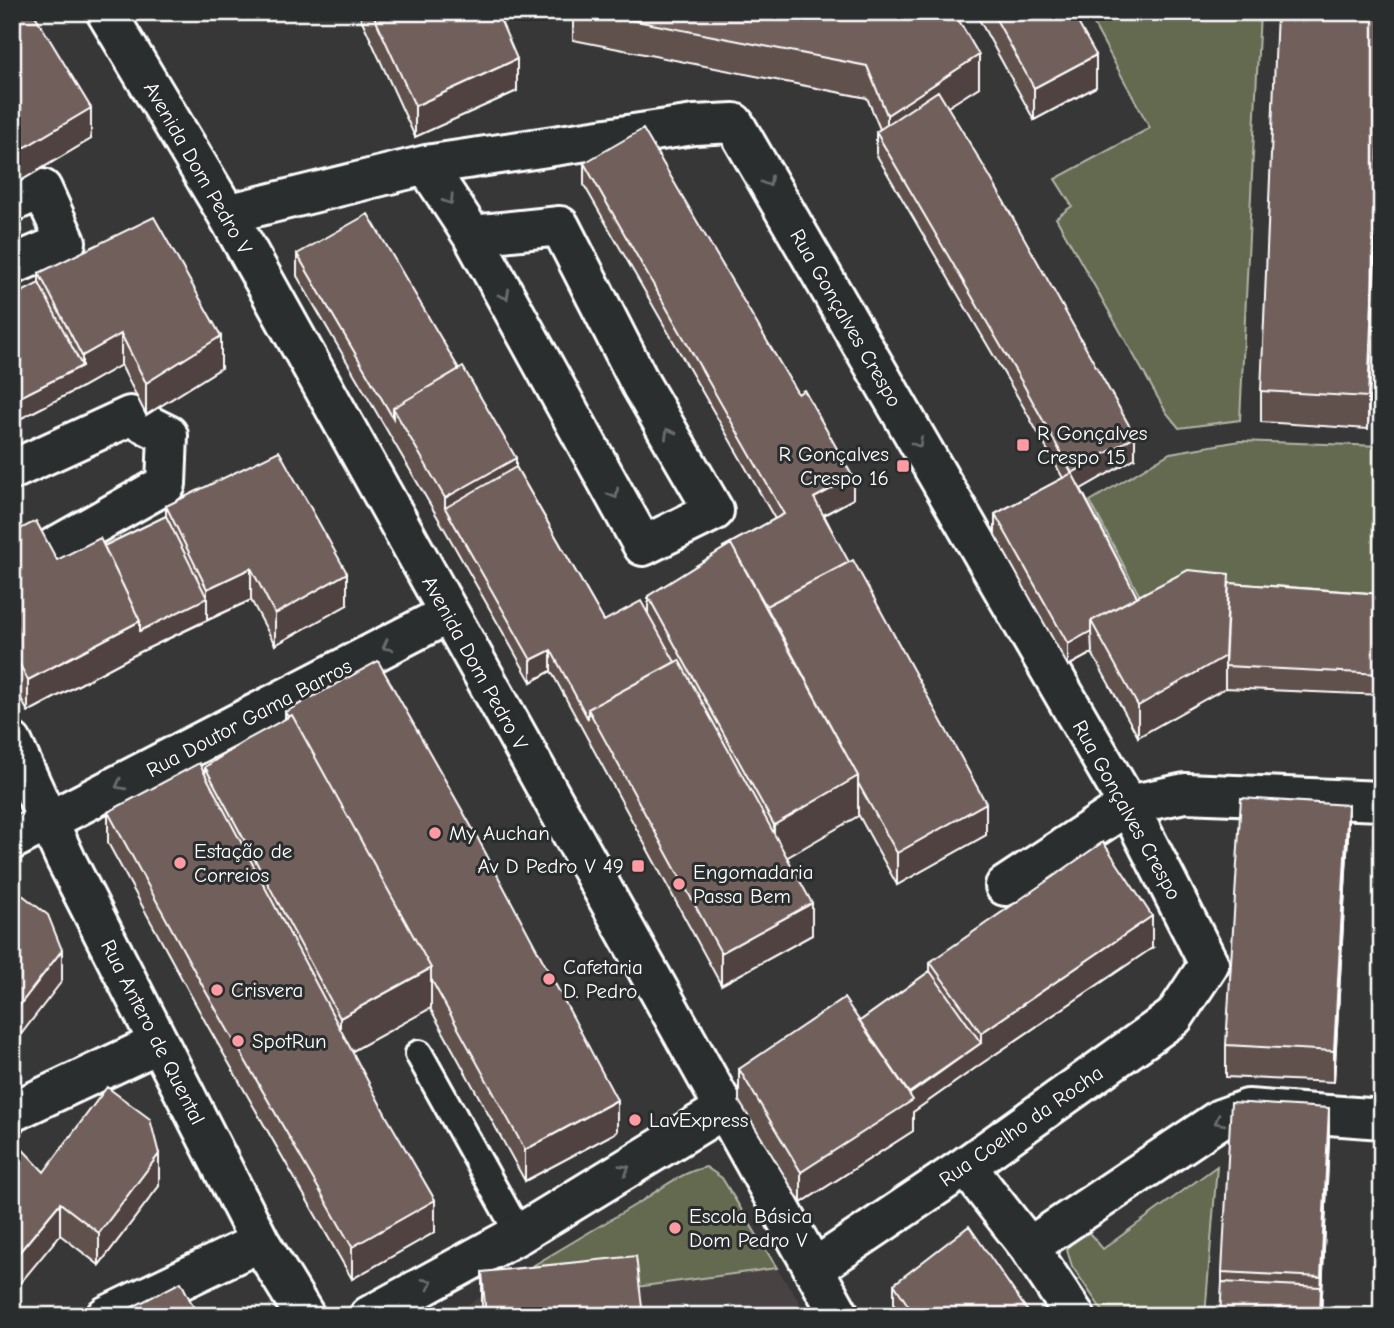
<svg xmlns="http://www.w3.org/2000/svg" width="1394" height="1328" font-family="'Comic Neue',sans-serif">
<rect width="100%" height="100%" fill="#383737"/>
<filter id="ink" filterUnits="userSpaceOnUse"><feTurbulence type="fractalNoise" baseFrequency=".0143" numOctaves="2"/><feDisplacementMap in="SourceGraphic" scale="14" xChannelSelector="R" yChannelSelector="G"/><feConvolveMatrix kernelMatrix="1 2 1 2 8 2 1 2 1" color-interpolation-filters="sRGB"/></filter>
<g filter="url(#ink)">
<path fill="#494342" d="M 706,1167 L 722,1178 L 736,1198 L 769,1257 L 809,1316 L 449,1316 L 652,1195 L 675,1178 L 691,1170 Z"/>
<path fill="#646b50" stroke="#b2b5a8" stroke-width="2" d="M 1087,12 L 1260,12 L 1240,420 L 1179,428 L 1166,412 L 1056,218 L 1072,206 L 1055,179 L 1150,128 Z
M 1240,441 L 1382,446 L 1382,601 L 1148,612 L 1090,501 L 1170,453 Z
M 1217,1166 L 1205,1316 L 1106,1316 L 1072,1266 L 1067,1250 L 1074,1236 L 1084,1227 L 1103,1249 Z
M 706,1167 L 722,1178 L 777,1268 L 636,1287 L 519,1274 C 559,1250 600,1226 640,1202 C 662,1188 680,1173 706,1167 Z"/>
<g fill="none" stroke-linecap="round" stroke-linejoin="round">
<g stroke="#fff" stroke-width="32">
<path id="lane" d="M 419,1054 L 519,1234"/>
</g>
<g stroke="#fff" stroke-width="44">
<path id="street" d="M 106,12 L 227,214 L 840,1316
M 426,165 L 472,235 L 643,546 L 714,511 L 641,385 L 560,226 L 472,235
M 12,202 L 42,189 L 66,242 L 12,265
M 227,214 L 426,165 L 694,125 L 734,123 L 1128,805 L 1209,964 L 1174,1017 L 966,1166 L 813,1269
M 12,470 L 130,416 L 168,435 L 166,484 L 12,571
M 12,742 L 66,860 L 260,1242 L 305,1316
M 12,840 L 448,614
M 1005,886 L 1128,805 L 1185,793 L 1382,801
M 12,1112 L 159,1043
M 966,1166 L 1029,1247 L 1075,1316
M 1029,1247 L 1220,1119 L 1248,1109 L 1382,1119
M 106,1316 L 260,1242
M 369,1316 L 519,1234 L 724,1109"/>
</g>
<use href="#lane" stroke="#2a2d2e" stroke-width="26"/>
<use href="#street" stroke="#2a2d2e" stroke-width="38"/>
</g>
<path fill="#61514e" stroke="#fff" stroke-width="2" d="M 12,12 L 91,139 L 17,183 L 12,174 Z
M 358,12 L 497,12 L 517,91 L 415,137 Z
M 573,12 L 954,12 L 979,87 L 947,107 L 1135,458 L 1081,489 L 1137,597 L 1229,583 L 1382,594 L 1382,695 L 1225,688 L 1138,737 L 1092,653 L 1068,666 L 995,535 L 995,514 L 1063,478 L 1023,406 L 876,154 L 876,132 L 880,129 L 867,98 L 573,40 Z
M 975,12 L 1072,12 L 1096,87 L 1034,120 Z
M 1382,12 L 1368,429 L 1261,422 L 1261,391 Z
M 584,163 L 853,499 L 824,515 L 986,835 L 897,885 L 858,814 L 858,816 L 787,857 L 812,935 L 721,985 L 551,671 L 531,682 L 445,530 L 297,276 L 297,254 L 516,467 L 604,621 L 648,613 L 648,596 L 723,549 L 723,547 L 775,519 L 584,185 Z
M 39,273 L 221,368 L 146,415 L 121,365 L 82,387 L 39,283 Z
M 166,506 L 347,605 L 275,645 L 251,600 L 140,652 L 28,712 L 12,682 L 12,533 L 57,560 L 104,546 L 166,516 Z
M 285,712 L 617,1132 L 525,1181 L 430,1008 L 352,1051 L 435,1232 L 352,1279 L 206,1023 L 108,843 L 108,812 L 205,776 L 205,767 L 285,719 Z
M 1348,836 L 1334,1082 L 1226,1077 L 1226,1045 Z
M 1152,948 L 981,1064 L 913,1112 L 913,1131 L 801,1203 L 739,1101 L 739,1069 L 860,1021 L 930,971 L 930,962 Z
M 1329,1139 L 1321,1316 L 1222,1282 L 1222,1272 Z
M 44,1172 L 159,1186 L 99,1265 L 60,1235 Z
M 482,1272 L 643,1316 L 483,1316 L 482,1304 Z
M 894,1284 L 1031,1316 L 894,1316 Z"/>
<path fill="#4f4240" stroke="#fff" stroke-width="2" d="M 979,55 L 979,87 L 887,146 L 887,115 Z
M 1096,55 L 1096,87 L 1034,120 L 1034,88 Z
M 1382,58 L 1382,89 L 1368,429 L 1368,397 Z
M 517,59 L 517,91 L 415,137 L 415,106 Z
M 91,108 L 91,139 L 17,183 L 17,152 Z
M 121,334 L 121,365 L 82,387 L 12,423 L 12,401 L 82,366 L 82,356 Z
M 221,336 L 221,368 L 146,415 L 146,383 Z
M 1135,436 L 1135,458 L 1072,494 L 1072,473 Z
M 516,458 L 516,489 L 445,508 L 445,498 Z
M 853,477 L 853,499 L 814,520 L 814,498 Z
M 251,568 L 251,600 L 207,620 L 207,589 Z
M 347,573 L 347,605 L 275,645 L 275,614 Z
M 207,598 L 207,620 L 140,652 L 28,712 L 28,680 L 140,621 Z
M 1091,631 L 1092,653 L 1068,666 L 1068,644 Z
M 551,650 L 551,671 L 531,682 L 531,660 Z
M 1225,656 L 1225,688 L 1138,737 L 1138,706 Z
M 858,776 L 858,816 L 774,865 L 774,825 Z
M 986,803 L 986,835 L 897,885 L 897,853 Z
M 1348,805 L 1348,836 L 1334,1082 L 1334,1051 Z
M 812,903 L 812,935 L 721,985 L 721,953 Z
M 1152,916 L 1152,948 L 981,1064 L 913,1112 L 913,1131 L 801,1203 L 801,1172 L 981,1043 L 981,1033 Z
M 62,950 L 62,981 L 12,1046 L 12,1015 Z
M 431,968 L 431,1008 L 340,1058 L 340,1018 Z
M 617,1100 L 617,1132 L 525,1181 L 525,1150 Z
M 1329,1108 L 1329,1139 L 1321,1316 L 1320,1316 Z
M 159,1154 L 159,1186 L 99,1265 L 99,1233 Z
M 435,1200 L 435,1232 L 352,1279 L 352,1247 Z
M 60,1203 L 60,1235 L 12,1293 L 12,1261 Z"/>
<path fill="#715e5b" stroke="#fff" stroke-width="2" d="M 12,12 L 33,12 L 91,108 L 17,152 L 12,143 Z
M 372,12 L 497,12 L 517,59 L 415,106 Z
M 590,12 L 954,12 L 979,55 L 887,115 L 867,66 Z
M 992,12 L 1072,12 L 1096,55 L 1034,88 Z
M 1277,12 L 1382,12 L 1382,58 L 1368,397 L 1261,391 Z
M 938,91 L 989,175 L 1135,436 L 1072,473 L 1023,384 L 876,132 Z
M 643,129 L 798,394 L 804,390 L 853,477 L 814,498 L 849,562 L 766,606 L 731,544 L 724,548 L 723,547 L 784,514 L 584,163 Z
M 368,214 L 459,369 L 393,408 L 393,418 L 297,254 Z
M 154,217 L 221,336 L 146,383 L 121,334 L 82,356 L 39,273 Z
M 39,283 L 82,366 L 12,401 L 12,297 Z
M 463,367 L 516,458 L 445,498 L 393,408 Z
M 279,451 L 347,573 L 275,614 L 251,568 L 207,589 L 166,506 Z
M 516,467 L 604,621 L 641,601 L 675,662 L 588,709 L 588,719 L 551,650 L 531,660 L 445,508 Z
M 1072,473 L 1137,597 L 1091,621 L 1091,631 L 1068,644 L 995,514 Z
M 166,516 L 207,598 L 140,631 L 140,621 L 104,546 Z
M 36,521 L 57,560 L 100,538 L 140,621 L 28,680 L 12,650 L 12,533 Z
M 731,544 L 858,776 L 774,825 L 648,596 Z
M 853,560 L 986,803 L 897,853 L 858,783 L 858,776 L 766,606 Z
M 1188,570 L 1229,574 L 1225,656 L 1138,706 L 1091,621 Z
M 1229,583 L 1382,594 L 1382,674 L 1225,666 Z
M 679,660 L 812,903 L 721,953 L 588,709 Z
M 378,661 L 475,833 L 617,1100 L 525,1150 L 431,979 L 431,968 L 292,715 L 288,717 L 285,712 Z
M 292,715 L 431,968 L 340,1018 L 205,767 L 248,739 Z
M 199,763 L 388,1119 L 435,1200 L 352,1247 L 206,992 L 108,812 Z
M 1241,798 L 1348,805 L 1334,1051 L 1226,1045 Z
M 1103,842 L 1152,916 L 981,1033 L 930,962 Z
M 12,887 L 48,915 L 62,950 L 12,1015 Z
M 930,971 L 981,1043 L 909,1093 L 860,1021 Z
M 844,998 L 913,1100 L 801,1172 L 739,1069 Z
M 107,1087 L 150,1119 L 159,1154 L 99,1233 L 60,1203 L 12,1261 L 12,1138 L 44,1172 Z
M 1231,1102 L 1329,1108 L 1321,1277 L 1222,1272 Z
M 969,1226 L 1031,1316 L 915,1316 L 894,1284 Z
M 636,1256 L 643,1316 L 486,1316 L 482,1272 Z
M 181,1282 L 198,1316 L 115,1316 Z
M 1222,1282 L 1321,1287 L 1320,1316 L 1220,1316 Z"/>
<defs><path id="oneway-chevron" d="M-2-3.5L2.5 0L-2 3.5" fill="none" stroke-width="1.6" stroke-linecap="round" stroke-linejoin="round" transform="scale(1.75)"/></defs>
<g stroke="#6a6c6d">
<use href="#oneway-chevron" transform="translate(768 182) rotate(60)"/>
<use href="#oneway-chevron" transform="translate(449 200) rotate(57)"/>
<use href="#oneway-chevron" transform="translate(505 295) rotate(61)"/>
<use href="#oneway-chevron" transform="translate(669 433) rotate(-120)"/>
<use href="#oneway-chevron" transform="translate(918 443) rotate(60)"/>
<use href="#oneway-chevron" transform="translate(614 494) rotate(61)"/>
<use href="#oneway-chevron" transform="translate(387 646) rotate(152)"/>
<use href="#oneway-chevron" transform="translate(120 785) rotate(152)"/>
<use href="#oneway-chevron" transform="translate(1219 1121) rotate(152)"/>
<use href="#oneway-chevron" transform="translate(625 1169) rotate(-31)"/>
<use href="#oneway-chevron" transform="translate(428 1283) rotate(-29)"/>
</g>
</g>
<g fill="#ff9aa2" stroke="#2a2d2e" stroke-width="2.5">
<rect x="1016" y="438" width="14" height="14" rx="3.5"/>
<rect x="896" y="459" width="14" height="14" rx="3.5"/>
<circle cx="435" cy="833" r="7"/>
<circle cx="180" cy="863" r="7"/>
<rect x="631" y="859" width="14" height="14" rx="3.5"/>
<circle cx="679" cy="884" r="7"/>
<circle cx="549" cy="979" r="7"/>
<circle cx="217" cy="990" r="7"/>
<circle cx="238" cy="1041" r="7"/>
<circle cx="635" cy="1120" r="7"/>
<circle cx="675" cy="1228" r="7"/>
</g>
<g text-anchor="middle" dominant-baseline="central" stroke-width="6" stroke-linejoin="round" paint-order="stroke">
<g font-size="21" fill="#fff" stroke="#2a2d2e">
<text transform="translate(198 168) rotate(60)">Avenida Dom Pedro V</text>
<text transform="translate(846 318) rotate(60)">Rua Gonçalves Crespo</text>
<text transform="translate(475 663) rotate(61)">Avenida Dom Pedro V</text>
<text transform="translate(249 718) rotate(-28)">Rua Doutor Gama Barros</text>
<text transform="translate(1127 810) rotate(61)">Rua Gonçalves Crespo</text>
<text transform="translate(153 1032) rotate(63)">Rua Antero de Quental</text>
<text transform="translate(1021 1126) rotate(-35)">Rua Coelho da Rocha</text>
</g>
<g font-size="21" fill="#fff" stroke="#2a2d2e" text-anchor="start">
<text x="1037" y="433">R Gonçalves<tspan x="1037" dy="24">Crespo 15</tspan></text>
<text x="889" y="454" text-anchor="end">R Gonçalves<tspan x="889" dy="24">Crespo 16</tspan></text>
<text x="449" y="833">My Auchan</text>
<text x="194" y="851">Estação de<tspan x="194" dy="24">Correios</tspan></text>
<text x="624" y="866" text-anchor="end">Av D Pedro V 49</text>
<text x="693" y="872">Engomadaria<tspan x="693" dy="24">Passa Bem</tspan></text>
<text x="563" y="967">Cafetaria<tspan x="563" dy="24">D. Pedro</tspan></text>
<text x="231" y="990">Crisvera</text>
<text x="252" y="1041">SpotRun</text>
<text x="649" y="1120">LavExpress</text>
<text x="689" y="1216">Escola Básica<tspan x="689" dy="24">Dom Pedro V</tspan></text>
</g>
</g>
<rect width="1394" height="1328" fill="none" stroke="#2a2d2e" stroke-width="42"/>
<rect x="21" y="21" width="1352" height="1286" fill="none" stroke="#fff" stroke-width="2.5" filter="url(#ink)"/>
</svg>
